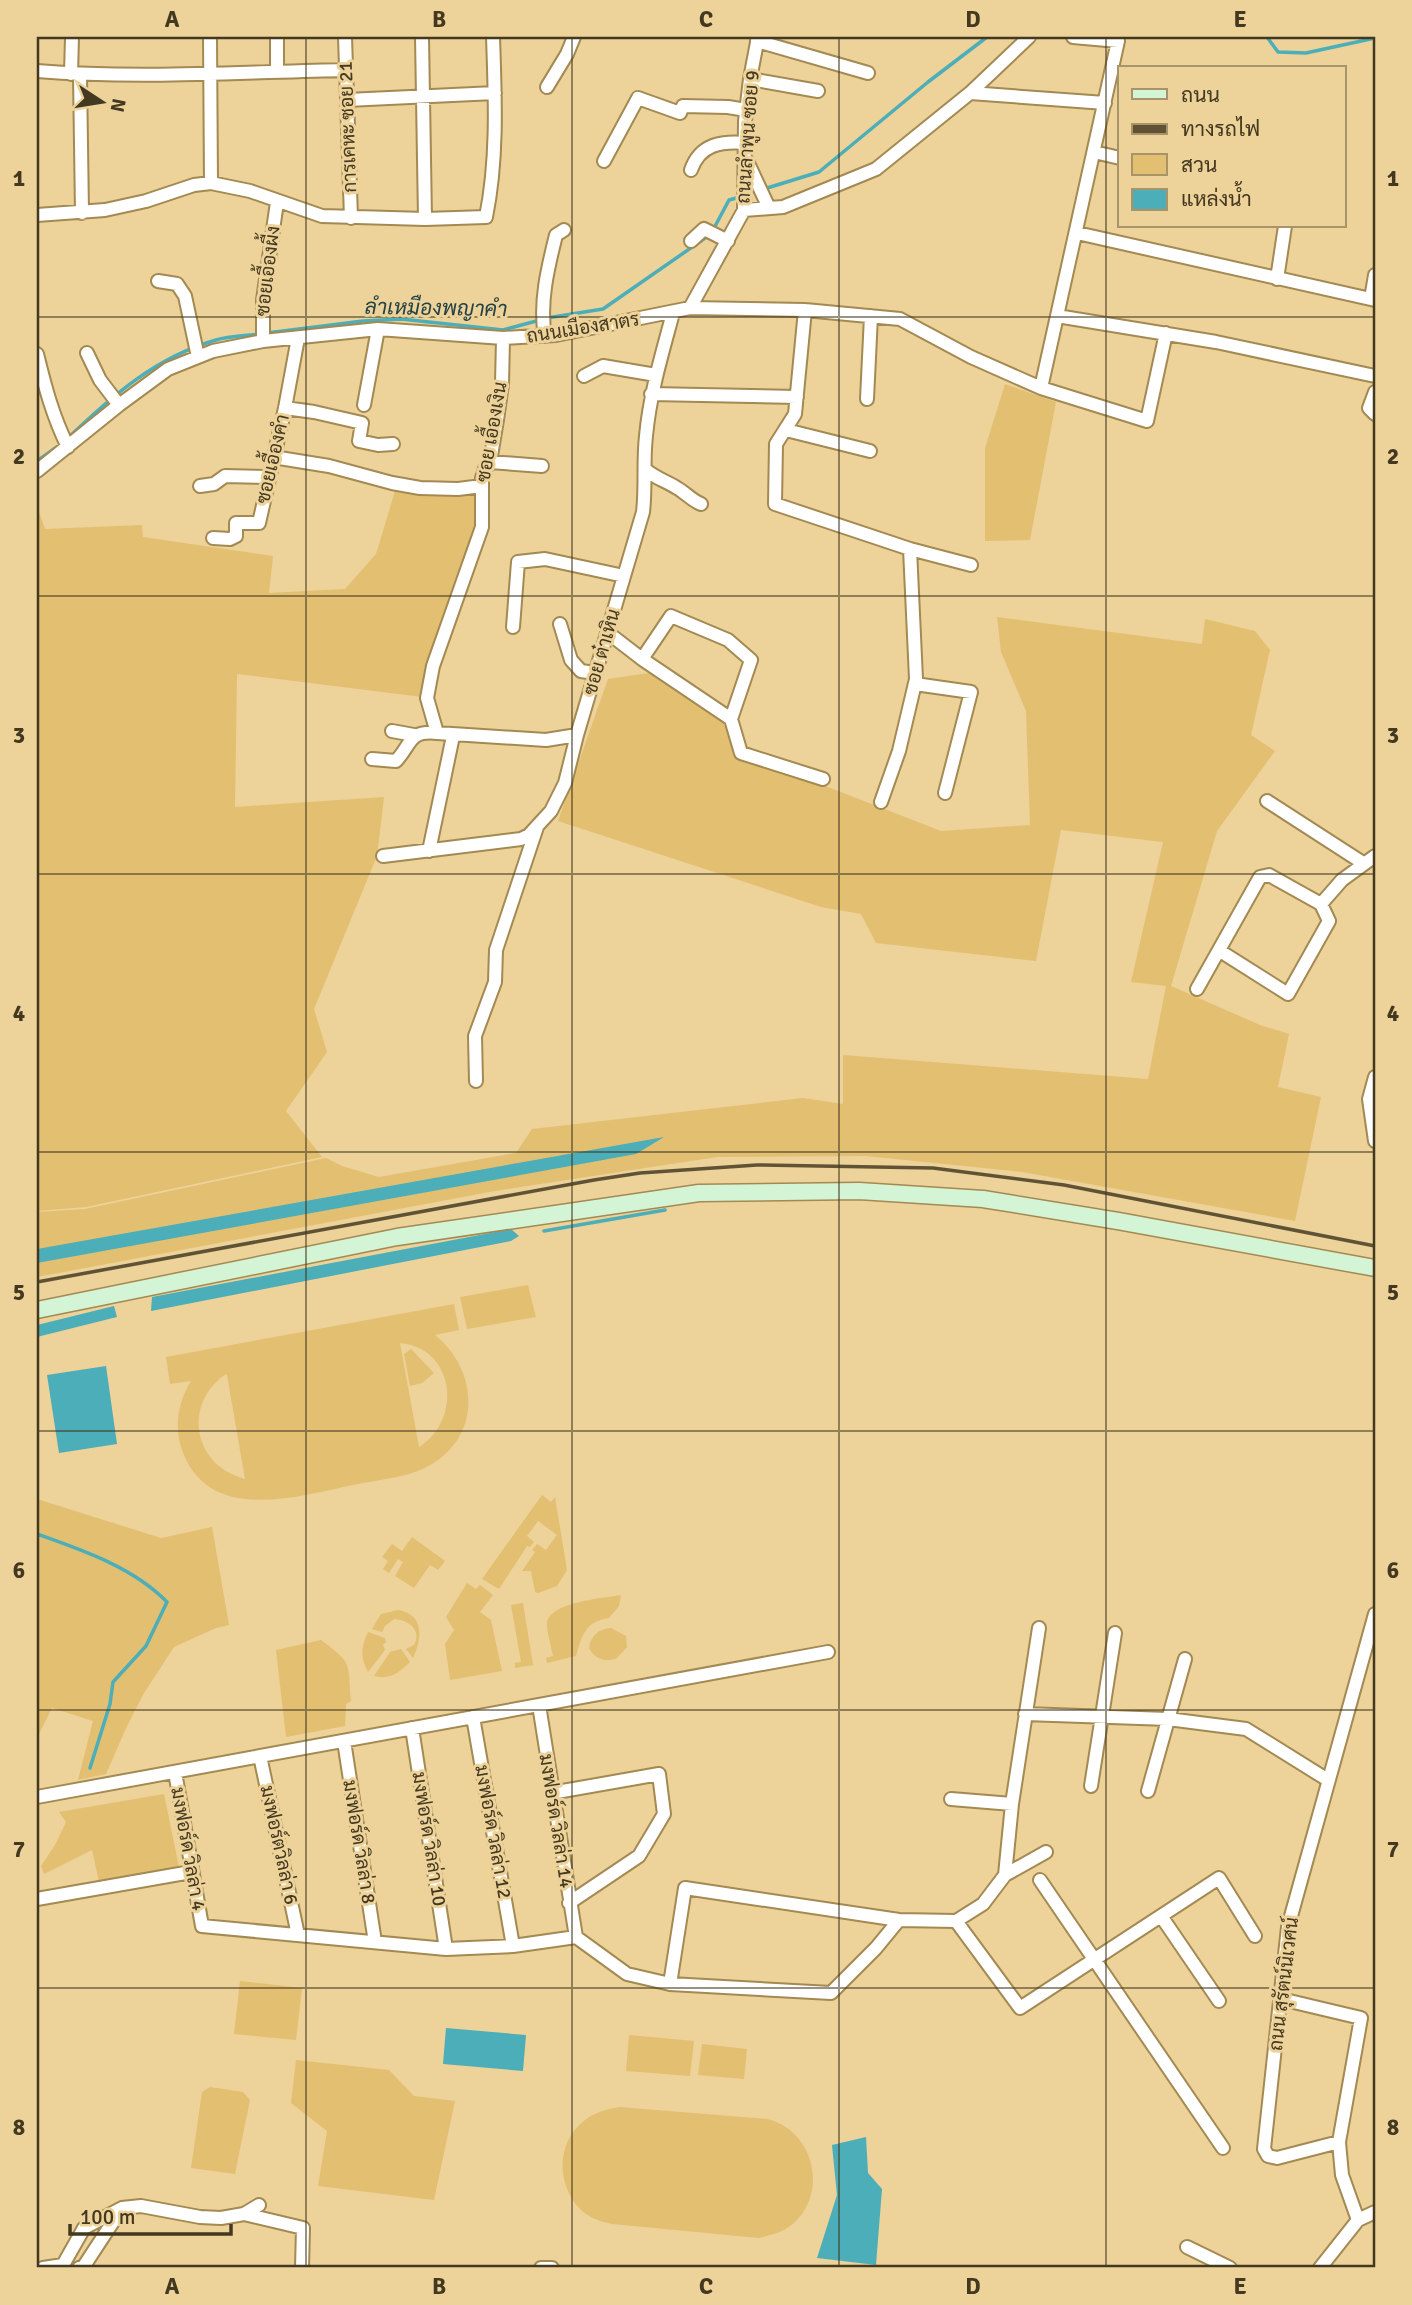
<svg xmlns="http://www.w3.org/2000/svg" width="1412" height="2305" font-family="Signika,Sarabun,sans-serif">
<rect width="100%" height="100%" fill="#edd299"/>
<path fill="#e3bf71" fill-rule="evenodd" d="M 1005,384 L 1056,402 L 1030,540 L 985,541 L 985,448 Z
M 396,488 L 478,491 L 479,527 L 422,697 L 237,674 L 235,807 L 384,797 L 377,856 L 314,1009 L 327,1052 L 286,1111 L 322,1157 L 86,1207 L 37,1211 L 37,506 L 45,529 L 142,525 L 143,537 L 273,556 L 269,593 L 345,589 L 376,554 Z
M 997,617 L 1202,644 L 1205,619 L 1255,631 L 1270,650 L 1251,735 L 1275,751 L 1217,831 L 1171,986 L 1260,1025 L 1289,1034 L 1278,1087 L 1321,1097 L 1295,1221 L 1022,1172 L 866,1156 L 717,1157 L 495,1191 L 37,1277 L 37,1212 L 85,1209 L 326,1158 L 342,1166 L 379,1177 L 516,1153 L 532,1129 L 803,1098 L 843,1104 L 843,1055 L 1148,1079 L 1166,986 L 1131,982 L 1163,842 L 1061,830 L 1036,961 L 876,943 L 861,914 L 821,907 L 558,821 L 608,679 L 649,673 L 727,724 L 733,750 L 941,831 L 1030,825 L 1026,711 L 1001,652 Z
M 528,1285 L 536,1317 L 467,1329 L 460,1297 Z
M 454,1304 L 459,1330 L 435,1335 C 476,1368 483,1430 435,1462 C 412,1478 380,1479 353,1485 C 295,1497 206,1525 181,1447 C 174,1424 179,1400 191,1381 L 170,1384 L 166,1357 ZM 400,1343 C 455,1348 463,1419 419,1447 ZM 226,1374 L 227,1375 L 245,1479 C 193,1466 182,1404 226,1374 Z
M 411,1349 L 434,1373 L 422,1383 L 410,1386 L 404,1354 Z
M 542,1495 L 551,1502 L 555,1497 L 567,1570 L 557,1586 L 538,1593 L 535,1592 L 531,1571 L 522,1571 L 535,1552 L 532,1550 L 537,1544 L 546,1550 L 557,1535 L 538,1521 L 527,1536 L 534,1542 L 530,1547 L 527,1546 L 499,1589 L 482,1579 Z
M 37,1499 L 161,1538 L 212,1527 L 229,1625 L 216,1628 L 174,1647 L 144,1693 L 127,1726 L 106,1774 L 78,1780 L 93,1721 L 52,1708 L 37,1738 Z
M 412,1537 L 445,1561 L 438,1570 L 430,1565 L 414,1588 L 395,1576 L 403,1562 L 398,1559 L 389,1573 L 383,1569 L 388,1561 L 382,1557 L 392,1544 L 402,1551 Z
M 467,1583 L 476,1589 L 480,1585 L 493,1595 L 480,1612 L 491,1620 L 502,1671 L 450,1680 L 445,1644 L 454,1630 L 446,1617 Z
M 621,1595 L 619,1606 L 609,1618 C 585,1621 582,1636 576,1656 L 547,1663 L 546,1658 L 553,1656 C 551,1646 547,1633 547,1623 C 549,1602 605,1598 621,1595 Z
M 523,1603 L 533,1665 L 515,1668 L 515,1663 L 521,1662 L 511,1605 Z
M 398,1610 C 425,1615 422,1638 413,1658 L 406,1649 L 414,1645 C 422,1630 409,1620 394,1619 L 385,1626 L 382,1632 L 372,1629 L 381,1614 Z
M 611,1628 L 626,1636 L 627,1647 L 617,1658 C 605,1663 595,1659 589,1648 C 591,1635 599,1629 611,1628 Z
M 368,1632 L 385,1638 L 386,1642 L 383,1645 L 385,1650 L 368,1672 C 360,1657 361,1647 368,1632 Z
M 321,1640 C 353,1664 348,1662 351,1701 L 346,1704 L 345,1726 L 286,1737 L 276,1650 Z
M 401,1649 L 410,1662 C 399,1673 389,1680 374,1676 L 390,1652 Z
M 164,1794 L 179,1867 L 99,1882 L 92,1850 L 44,1874 L 41,1866 L 55,1845 L 66,1822 L 59,1812 Z
M 240,1981 L 302,1988 L 296,2040 L 234,2034 Z
M 629,2035 L 694,2041 L 690,2076 L 626,2071 Z
M 702,2044 L 747,2049 L 744,2079 L 698,2075 Z
M 296,2060 L 389,2070 L 414,2096 L 455,2101 L 434,2200 L 318,2186 L 327,2131 L 291,2103 Z
M 210,2087 L 243,2092 L 250,2100 L 235,2174 L 191,2168 L 202,2092 Z
M 620,2107 L 767,2119 C 813,2130 829,2190 794,2223 C 784,2232 771,2235 759,2238 L 612,2224 C 599,2221 587,2217 578,2207 C 556,2181 557,2141 585,2120 C 595,2112 608,2109 620,2107 Z"/>
<path fill="#4baeb9" d="M 664,1137 L 636,1154 L 37,1263 L 37,1249 Z
M 511,1229 L 519,1236 L 511,1241 L 151,1311 L 152,1297 Z
M 114,1306 L 117,1317 L 37,1337 L 37,1325 Z
M 106,1366 L 117,1444 L 59,1453 L 47,1375 Z
M 446,2028 L 526,2035 L 523,2071 L 443,2064 Z
M 866,2137 L 868,2173 L 882,2189 L 876,2265 L 817,2258 L 837,2195 L 832,2145 Z"/>
<g fill="none" stroke-linecap="round" stroke-linejoin="round">
<path stroke="#4baeb9" stroke-width="3.5" d="M 1267,37 L 1278,52 L 1306,53 L 1375,38
M 764,189 L 819,172 L 928,82 L 987,37
M 713,230 L 729,200 L 740,197
M 547,318 L 603,309 L 708,236
M 267,333 L 363,321 L 401,319 L 503,330 L 540,320
M 68,438 C 112,396 156,357 216,340 C 230,336 245,336 259,334
M 37,461 L 57,447
M 544,1231 L 665,1210
M 37,1534 C 82,1550 133,1567 167,1602 L 146,1646 L 113,1682 L 110,1704 L 90,1768"/>
<g stroke="#a38952" stroke-width="16">
<path id="minor" d="M 210,37 L 211,183
M 345,37 L 351,218
M 422,37 L 425,219
M 757,41 L 868,73
M 37,71 C 139,79 243,72 346,70
M 277,71 L 277,37
M 71,74 L 72,37
M 80,75 L 82,213
M 750,79 L 818,91
M 547,87 L 567,54 L 574,37
M 970,93 L 1105,103
M 347,100 L 495,93
M 1094,152 L 1120,158
M 604,161 L 638,98 L 680,113 L 683,106 L 728,107 L 746,110
M 747,161 L 769,208
M 691,170 C 700,144 721,141 746,143
M 744,210 L 783,207 L 876,169 L 970,93 L 1029,37
M 37,215 L 105,210 L 146,201 L 194,185 L 211,183 L 250,191 L 322,216 L 425,219 L 486,217 C 498,158 495,96 493,37
M 1077,233 L 1375,300
M 691,241 L 704,229 L 728,241
M 1277,279 L 1285,226
M 158,281 L 177,284 L 185,296 L 198,357
M 1371,299 L 1375,275
M 690,308 L 744,210 L 745,121 L 750,79 L 758,37
M 805,310 L 795,414 L 776,444 L 775,504 L 910,549 L 971,565
M 1057,316 L 1216,342 L 1375,376
M 545,336 C 539,303 548,267 556,235 L 564,230
M 503,338 L 502,384 L 497,420 L 490,462 L 485,469 L 482,478 L 482,527 L 433,666 L 427,698 L 437,733 L 546,740 L 577,735
M 263,341 L 263,300 L 277,202
M 87,353 L 100,380 L 119,405
M 37,354 C 45,387 53,417 68,447
M 584,376 L 603,366 L 656,375
M 1041,388 L 1118,41 L 1073,37
M 1375,392 L 1369,408 L 1375,414
M 651,394 L 797,397
M 867,399 L 871,316
M 364,405 L 378,329
M 285,408 L 314,412 L 362,423 L 359,441 L 378,445 L 393,444
M 786,430 L 870,451
M 273,457 L 329,466 L 392,483 L 420,488 L 458,489 L 482,486
M 490,462 L 542,466
M 646,470 C 657,479 666,481 677,488 C 686,493 691,500 701,504
M 37,471 L 119,405 L 168,369 L 213,351 L 263,341 L 378,329 L 503,338 L 556,335 L 690,308 L 805,310 L 900,319 L 971,357 L 1041,388 L 1147,421 L 1166,333
M 200,486 L 214,484 L 225,476 L 269,477
M 213,538 L 230,539 L 236,536 L 236,523 L 259,523 L 285,408 L 298,338
M 560,624 L 571,660 L 581,671 L 595,673
M 513,627 L 518,562 L 545,559 L 624,576
M 607,632 L 642,659 L 731,719 L 741,753 L 823,779
M 642,659 L 671,616 L 728,640 L 751,660 L 731,719
M 915,684 L 971,692 L 945,793
M 392,731 L 414,735
M 372,759 L 396,761 C 412,744 408,730 437,733
M 1267,801 L 1363,863
M 881,802 L 899,751 L 916,679 L 910,549
M 429,851 L 453,736
M 383,856 L 521,839 L 529,835 L 551,811 L 565,783 L 577,735 L 643,512 C 646,487 643,461 646,436 C 650,393 662,354 673,313
M 1321,904 L 1342,880 L 1375,856
M 1197,989 L 1260,877 L 1269,875 L 1321,904 L 1329,921 L 1288,994 L 1220,951
M 1375,1077 L 1369,1099 L 1375,1141
M 476,1081 L 475,1036 L 495,982 L 496,950 L 537,827
M 539,1705 L 576,1937
M 1025,1714 L 1168,1719 L 1246,1729 L 1328,1780
M 473,1717 L 513,1946
M 412,1728 L 446,1949
M 344,1741 L 375,1942
M 260,1756 L 298,1935
M 175,1772 L 202,1926 L 446,1949 L 513,1946 L 576,1937 L 627,1974 L 670,1984 L 831,1993 L 876,1948 L 899,1920 L 956,1921 L 983,1904 L 1005,1875 L 1012,1804 L 1039,1628
M 1091,1786 L 1115,1633
M 1148,1791 L 1185,1659
M 551,1793 L 659,1774 L 664,1814 L 639,1856 L 569,1903
M 37,1797 L 828,1652
M 951,1799 L 1012,1804
M 1005,1875 L 1046,1852
M 1040,1880 L 1223,2148
M 37,1899 L 191,1872
M 1161,1916 L 1219,2001
M 956,1921 L 1020,2008 L 1219,1878 L 1255,1936
M 670,1984 L 685,1888 L 899,1920
M 1281,1999 L 1361,2018 L 1339,2142 L 1342,2175 L 1358,2220
M 1339,2142 L 1277,2158 L 1268,2156 L 1264,2149 L 1288,1927 L 1375,1614
M 244,2214 L 303,2228 L 302,2268
M 1187,2247 L 1230,2268
M 43,2268 L 63,2265 L 84,2228 L 122,2208 L 141,2206 L 200,2217 L 221,2218 L 244,2214 L 259,2205
M 79,2268 L 84,2266 L 122,2208
M 541,2268 L 552,2268
M 1320,2268 L 1358,2220 L 1375,2212"/>
</g>
<g stroke="#a38952" stroke-width="19">
<path id="secondary" d="M 37,1310 L 397,1237 L 699,1193 L 859,1191 L 983,1199 L 1118,1221 L 1375,1268"/>
</g>
<use href="#minor" stroke="#fff" stroke-width="12"/>
<use href="#secondary" stroke="#d4f4d6" stroke-width="16"/>
<path stroke="#605335" stroke-width="3.5" d="M 37,1282 L 594,1180 L 640,1173 L 757,1165 L 933,1168 L 1064,1185 L 1375,1246"/>
</g>
<path fill="none" stroke="#433820" stroke-width="2" stroke-opacity="0.55" d="M 306,37 L 306,2268M 572,37 L 572,2268M 839,37 L 839,2268M 1106,37 L 1106,2268M 37,317 L 1375,317M 37,596 L 1375,596M 37,874 L 1375,874M 37,1152 L 1375,1152M 37,1431 L 1375,1431M 37,1710 L 1375,1710M 37,1988 L 1375,1988"/>
<g text-anchor="middle" dominant-baseline="central" stroke-width="6" stroke-linejoin="round" paint-order="stroke">
<g font-size="19" fill="#433820" stroke="#edd299">
<text transform="translate(348 127) rotate(-92)">การเคหะ ซอย 21</text>
<text transform="translate(748 137) rotate(-86)">ถนนลำพูน ซอย 9</text>
<text transform="translate(268 271) rotate(-83)">ซอยเอื้องผื้ง</text>
<text transform="translate(583 328) rotate(-9)">ถนนเมืองสาตร</text>
<text transform="translate(492 432) rotate(-80)">ซอย เอื้องเงิน</text>
<text transform="translate(273 459) rotate(-77)">ซอยเอื้องคำ</text>
<text transform="translate(602 652) rotate(-74)">ซอย ต๋าเหิน</text>
<text transform="translate(556 1821) rotate(81)">มงฟอร์ด วิลล่า 14</text>
<text transform="translate(493 1832) rotate(80)">มงฟอร์ด วิลล่า 12</text>
<text transform="translate(429 1839) rotate(81)">มงฟอร์ด วิลล่า 10</text>
<text transform="translate(359 1842) rotate(81)">มงฟอร์ด วิลล่า 8</text>
<text transform="translate(279 1845) rotate(78)">มงฟอร์ตวิลล่า 6</text>
<text transform="translate(188 1849) rotate(80)">มงฟอร์ด วิลล่า 4</text>
<text transform="translate(1284 1984) rotate(-83)">ถนน สุรัตน์นิเวศน์</text>
</g>
<g font-size="21" font-style="italic" fill="#244246" stroke="#edd299">
<text transform="translate(436 308) rotate(1)">ลำเหมืองพญาคำ</text>
</g>
</g>
<rect width="1412" height="2305" fill="none" stroke="#edd299" stroke-width="77"/>
<rect x="1118" y="66" width="228" height="161" fill="#edd299" stroke="#a99469" stroke-width="2"/>
<rect x="1132" y="89" width="35" height="10" fill="#d4f4d6" stroke="#a99469" stroke-width="2"/>
<text x="1181" y="102" font-size="21" fill="#433820">ถนน</text>
<rect x="1132" y="124" width="35" height="10" fill="#605335" stroke="#a99469" stroke-width="2"/>
<text x="1181" y="136" font-size="21" fill="#433820">ทางรถไฟ</text>
<rect x="1132" y="154" width="35" height="21" fill="#e3bf71" stroke="#a99469" stroke-width="2"/>
<text x="1181" y="172" font-size="21" fill="#433820">สวน</text>
<rect x="1132" y="189" width="35" height="21" fill="#4baeb9" stroke="#a99469" stroke-width="2"/>
<text x="1181" y="206" font-size="21" fill="#433820">แหล่งน้ำ</text>
<g transform="translate(102 102) rotate(102)" stroke="#edd299" stroke-width="5" paint-order="stroke">
<path d="M0-5L12 26L0 18L-12 26Z" fill="#433820"/>
<text y="-10" font-size="19" font-weight="bold" text-anchor="middle" fill="#433820">N</text>
</g>
<path d="M70 2224v10h161v-10" fill="none" stroke="#433820" stroke-width="3.5"/>
<text x="80" y="2224" font-size="21" fill="#433820" stroke="#edd299" stroke-width="5" paint-order="stroke">100 m</text>
<rect x="38" y="38" width="1336" height="2228" fill="none" stroke="#433820" stroke-width="2.5"/>
<g font-size="23" text-anchor="middle" font-weight="bold" fill="#433820">
<text x="172" y="27">A</text>
<text x="439" y="27">B</text>
<text x="706" y="27">C</text>
<text x="973" y="27">D</text>
<text x="1240" y="27">E</text>
<text x="19" y="186">1</text>
<text x="1393" y="186">1</text>
<text x="19" y="464">2</text>
<text x="1393" y="464">2</text>
<text x="19" y="743">3</text>
<text x="1393" y="743">3</text>
<text x="19" y="1021">4</text>
<text x="1393" y="1021">4</text>
<text x="19" y="1300">5</text>
<text x="1393" y="1300">5</text>
<text x="19" y="1578">6</text>
<text x="1393" y="1578">6</text>
<text x="19" y="1857">7</text>
<text x="1393" y="1857">7</text>
<text x="19" y="2135">8</text>
<text x="1393" y="2135">8</text>
<text x="172" y="2294">A</text>
<text x="439" y="2294">B</text>
<text x="706" y="2294">C</text>
<text x="973" y="2294">D</text>
<text x="1240" y="2294">E</text>
</g>
</svg>
